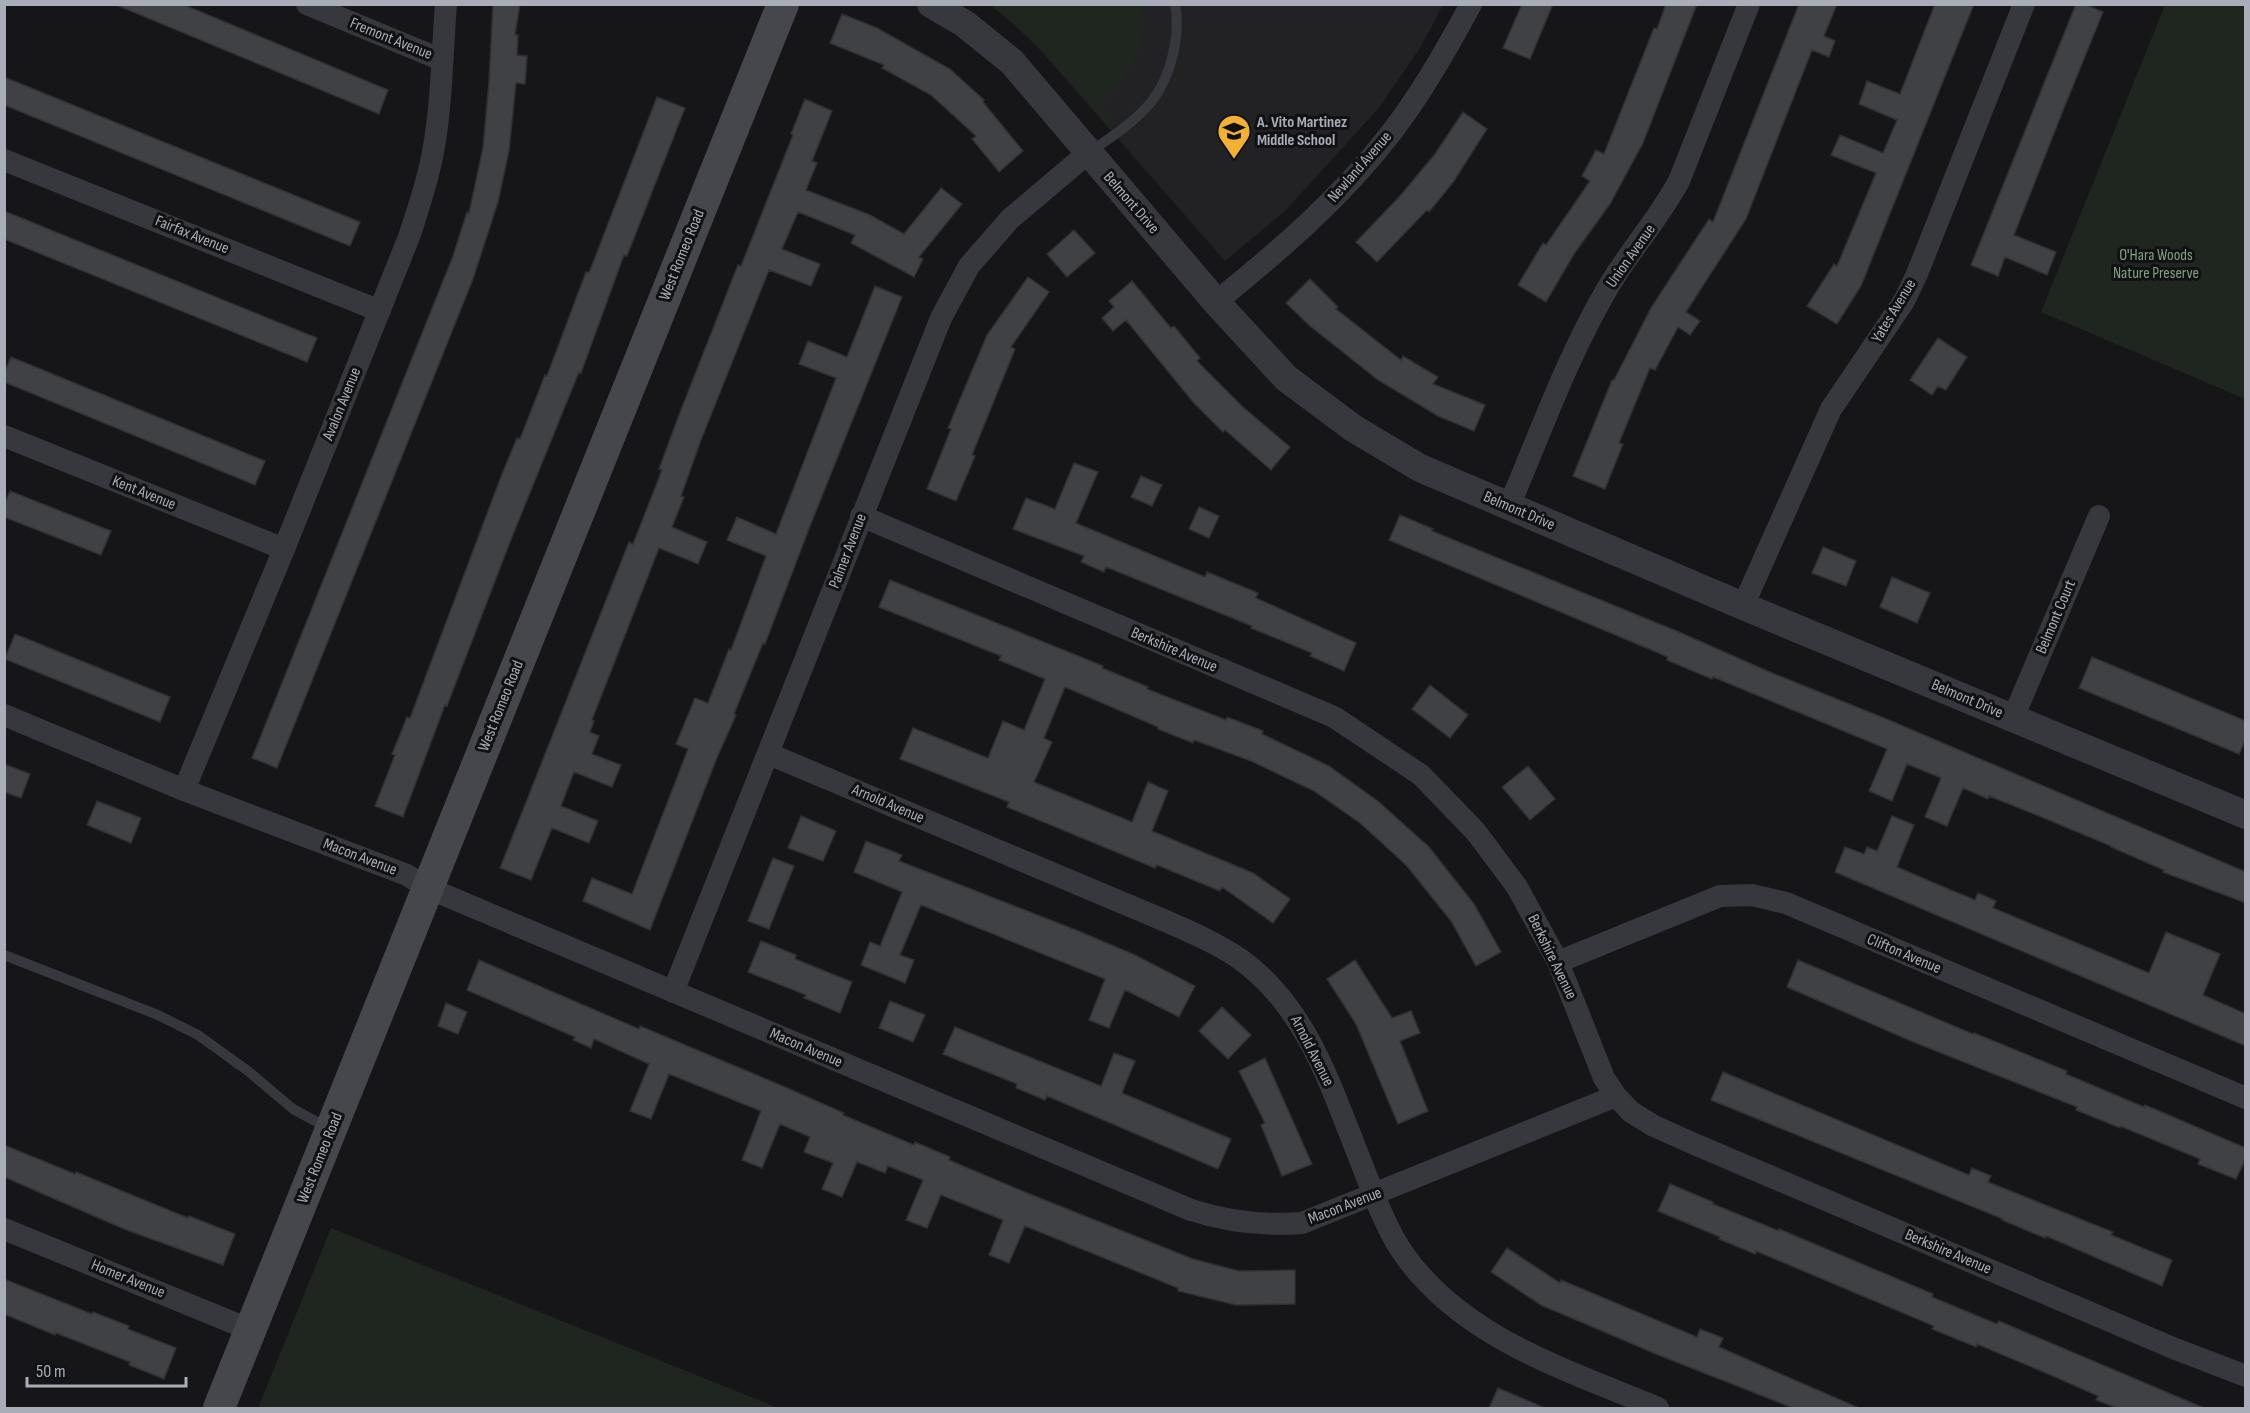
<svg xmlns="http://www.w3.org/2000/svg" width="2250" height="1413" font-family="'Sofia Sans Condensed',sans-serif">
<rect width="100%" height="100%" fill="#161618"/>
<path fill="#222225" d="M 1001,5 L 1443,5 L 1420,48 L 1378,109 L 1285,211 L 1225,261 Z"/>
<path fill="#1e261f" d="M 990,5 L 1140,5 C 1150,44 1129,78 1101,104 L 1113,119 L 1107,125 C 1070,83 1035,39 990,5 Z
M 2165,5 L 2245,5 L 2245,399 L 2041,312 Z
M 331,1228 L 778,1408 L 258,1408 Z"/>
<path fill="#404145" stroke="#303034" stroke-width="1.5" d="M 114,4 L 182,4 L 388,90 L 379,114 Z
M 493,4 L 520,4 L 515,35 L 518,35 L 517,55 L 527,56 L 525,84 L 516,83 L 509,151 L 498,202 L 473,279 L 277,768 L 252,758 L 453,256 L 467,212 L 469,213 L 483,148 L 489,82 Z
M 1522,4 L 1553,4 L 1530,59 L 1503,48 Z
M 1666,4 L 1697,4 L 1643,143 L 1610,204 L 1574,254 L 1546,302 L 1518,285 L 1543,243 L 1546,245 L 1590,181 L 1582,176 L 1596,150 L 1604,154 L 1654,28 L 1657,29 Z
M 1799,4 L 1837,4 L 1824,36 L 1835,41 L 1829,57 L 1812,50 L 1746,219 L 1686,312 L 1700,321 L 1690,335 L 1678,327 L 1655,370 L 1650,368 L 1619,443 L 1623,444 L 1605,489 L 1573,476 L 1612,380 L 1614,380 L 1651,308 L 1709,219 L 1713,222 Z
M 1935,4 L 1974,4 L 1861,286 L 1837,324 L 1807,306 L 1834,264 L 1837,266 L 1876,173 L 1831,155 L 1840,135 L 1883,153 L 1897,120 L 1859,104 L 1867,81 L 1900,94 Z
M 2076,4 L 2084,4 L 2103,12 L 2062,113 L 2014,235 L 2056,252 L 2047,275 L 2005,257 L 1998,276 L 1971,265 Z
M 842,14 L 877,28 L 950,69 L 984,100 L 983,102 L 1023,151 L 999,172 L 972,139 L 976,136 L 931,95 L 882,68 L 884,65 L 830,43 Z
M 4,77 L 360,222 L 350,246 L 4,105 Z
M 657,97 L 685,108 L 627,256 L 624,255 L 581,373 L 579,372 L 512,537 L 447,706 L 445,705 L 403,817 L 375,806 L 395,755 L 392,754 L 407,717 L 410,718 L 502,474 L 517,438 L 520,439 L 545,375 L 547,376 L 586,272 L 589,273 Z
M 805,99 L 832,111 L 812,161 L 817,163 L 806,190 L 870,215 L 904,234 L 941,188 L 962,204 L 919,257 L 923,259 L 914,277 L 851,243 L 855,235 L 798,212 L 782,249 L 820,264 L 811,286 L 769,270 L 701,440 L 681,496 L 684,497 L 672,527 L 707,542 L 698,564 L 659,548 L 592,720 L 594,721 L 590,732 L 599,736 L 592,754 L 621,765 L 612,787 L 574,772 L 561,806 L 598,821 L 589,843 L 552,828 L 531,880 L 500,868 L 629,542 L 633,544 L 662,470 L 659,469 L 679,415 L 738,265 L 741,266 L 793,135 L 791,134 Z
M 1463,112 L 1487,129 L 1454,181 L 1429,212 L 1427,210 L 1377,262 L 1356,242 L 1400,196 L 1435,154 Z
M 4,211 L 317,338 L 307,362 L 4,239 Z
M 1074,230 L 1095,253 L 1067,277 L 1047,254 Z
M 1028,277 L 1049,292 L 1011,347 L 1015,349 L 972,455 L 975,456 L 956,501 L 927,489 L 951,429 L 948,428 L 987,335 Z
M 1310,279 L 1338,307 L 1336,309 L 1401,360 L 1403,356 L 1438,377 L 1433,384 L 1485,405 L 1474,431 L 1438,416 L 1378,380 L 1310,326 L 1286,303 Z
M 1132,281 L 1171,328 L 1174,326 L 1200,358 L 1197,361 L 1243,407 L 1290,447 L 1271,470 L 1225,430 L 1223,432 L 1193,402 L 1126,320 L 1113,331 L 1102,318 L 1114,307 L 1109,301 Z
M 875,286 L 902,297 L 810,526 L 765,644 L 763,643 L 734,714 L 736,715 L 716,760 L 650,930 L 583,901 L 592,878 L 632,894 L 688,749 L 676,744 L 695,698 L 708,703 L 729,649 L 731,650 L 766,556 L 727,540 L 737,517 L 776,534 L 836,378 L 799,364 L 808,341 L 847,357 Z
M 1938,338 L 1967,357 L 1946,390 L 1938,386 L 1932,395 L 1910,380 Z
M 11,357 L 265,461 L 255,485 L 4,382 L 4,373 Z
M 1074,463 L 1098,472 L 1076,523 L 1205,577 L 1207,572 L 1258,593 L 1256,598 L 1356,643 L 1344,671 L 1310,656 L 1312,653 L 1251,628 L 1252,626 L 1106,567 L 1104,572 L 1081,562 L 1084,556 L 1013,529 L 1026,498 L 1055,509 Z
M 1141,476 L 1162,485 L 1152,506 L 1131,497 Z
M 10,491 L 111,531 L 101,555 L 4,517 L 4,505 Z
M 1199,507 L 1219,516 L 1209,538 L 1189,529 Z
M 1400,515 L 1433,529 L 1432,531 L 1679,632 L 1772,673 L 1884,718 L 2246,872 L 2246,903 L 2163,872 L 2164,870 L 2111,847 L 2111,846 L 2044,818 L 1989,796 L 1988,799 L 1963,788 L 1947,826 L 1925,817 L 1941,778 L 1907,764 L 1892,801 L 1869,791 L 1887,749 L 1713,677 L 1712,679 L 1667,660 L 1668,657 L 1389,540 Z
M 1823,547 L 1856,561 L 1846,586 L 1812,573 Z
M 1892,577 L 1930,593 L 1917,623 L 1880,607 Z
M 890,580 L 1103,666 L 1102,668 L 1148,687 L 1147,689 L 1226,720 L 1227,717 L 1263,731 L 1262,734 L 1329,766 L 1379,802 L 1429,847 L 1474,904 L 1501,952 L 1476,966 L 1451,921 L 1406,865 L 1360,823 L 1314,791 L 1251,761 L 1194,740 L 1193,743 L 1158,729 L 1158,727 L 1065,687 L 1044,738 L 1052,742 L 1034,782 L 1132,822 L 1148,782 L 1168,791 L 1152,831 L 1253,873 L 1290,899 L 1273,923 L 1222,887 L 1220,891 L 1157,865 L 1155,868 L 1007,807 L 1009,802 L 900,759 L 913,728 L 988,758 L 1003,721 L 1024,730 L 1045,679 L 999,660 L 1001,656 L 879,607 Z
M 15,634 L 170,697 L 160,722 L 5,659 Z
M 2092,657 L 2246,721 L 2246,738 L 2239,754 L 2079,688 Z
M 1430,685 L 1468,715 L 1450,738 L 1412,709 Z
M 4,764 L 30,774 L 21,798 L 4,792 Z
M 1528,766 L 1555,799 L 1530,820 L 1502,787 Z
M 97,801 L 141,818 L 131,843 L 87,825 Z
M 801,816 L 836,831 L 823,861 L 788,848 Z
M 1892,816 L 1914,825 L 1897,867 L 1946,888 L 1975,900 L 1978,893 L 1996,901 L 1993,908 L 2149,973 L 2166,932 L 2220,954 L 2203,995 L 2246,1014 L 2246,1046 L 1835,872 L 1845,847 L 1864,854 L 1867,847 L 1877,851 Z
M 866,841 L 902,855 L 899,861 L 1076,930 L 1135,955 L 1195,986 L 1179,1017 L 1125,990 L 1109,1028 L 1089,1020 L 1105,979 L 921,905 L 900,955 L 914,960 L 905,983 L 861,965 L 870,942 L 880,946 L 902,892 L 854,872 Z
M 773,858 L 794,866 L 769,929 L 748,921 Z
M 761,941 L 796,955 L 795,959 L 852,982 L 840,1013 L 804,998 L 806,995 L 748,972 Z
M 479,960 L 639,1029 L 640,1026 L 785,1087 L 844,1113 L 843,1115 L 914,1145 L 915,1142 L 950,1157 L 949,1160 L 1027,1193 L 1193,1259 L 1239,1271 L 1295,1270 L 1295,1304 L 1236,1305 L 1178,1291 L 1178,1288 L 1025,1226 L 1009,1263 L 989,1255 L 1003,1220 L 941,1195 L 927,1228 L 906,1220 L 923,1180 L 888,1166 L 885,1173 L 857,1162 L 842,1197 L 822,1189 L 833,1163 L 804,1152 L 810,1137 L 780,1124 L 762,1168 L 742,1160 L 761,1111 L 669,1074 L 651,1119 L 630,1111 L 649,1064 L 594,1039 L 591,1048 L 573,1040 L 575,1037 L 467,990 Z
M 1355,960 L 1392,1018 L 1411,1011 L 1420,1033 L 1400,1041 L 1428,1111 L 1398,1124 L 1356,1024 L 1327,979 Z
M 1798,960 L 1973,1034 L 1974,1033 L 2067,1071 L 2066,1074 L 2144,1107 L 2145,1105 L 2246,1148 L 2246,1158 L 2236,1179 L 2198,1164 L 2200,1159 L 2120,1126 L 2120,1128 L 2076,1110 L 2077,1107 L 1911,1041 L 1787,987 Z
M 890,1001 L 925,1015 L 913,1042 L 879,1028 Z
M 446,1003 L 467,1012 L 458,1034 L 438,1026 Z
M 1222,1007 L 1251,1035 L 1228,1059 L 1199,1031 Z
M 955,1027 L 1101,1086 L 1114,1053 L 1135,1061 L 1122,1093 L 1231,1139 L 1218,1169 L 1047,1096 L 1045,1100 L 1016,1088 L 1017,1084 L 943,1054 Z
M 1265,1058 L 1312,1164 L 1282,1176 L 1261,1125 L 1265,1123 L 1239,1071 Z
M 1723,1072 L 1969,1175 L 1972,1168 L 1991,1176 L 1988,1182 L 2113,1232 L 2111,1235 L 2172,1260 L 2162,1286 L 2046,1236 L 2045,1238 L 2002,1220 L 2003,1219 L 1711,1100 Z
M 4,1145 L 75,1174 L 76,1172 L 188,1218 L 189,1216 L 235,1234 L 223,1265 L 124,1229 L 4,1177 Z
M 1670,1184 L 1713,1202 L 1713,1204 L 1779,1231 L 1779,1229 L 1933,1294 L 1932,1297 L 1997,1324 L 1999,1321 L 2204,1408 L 2117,1408 L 2096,1400 L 2098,1396 L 2053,1376 L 1977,1344 L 1976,1347 L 1932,1329 L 1934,1326 L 1756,1251 L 1755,1254 L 1719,1239 L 1720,1237 L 1658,1211 Z
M 1507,1248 L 1560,1283 L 1561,1280 L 1697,1337 L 1700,1329 L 1723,1338 L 1719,1347 L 1859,1408 L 1793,1408 L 1656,1354 L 1541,1305 L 1491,1272 Z
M 4,1279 L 92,1314 L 93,1312 L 129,1326 L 128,1329 L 176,1348 L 164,1379 L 129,1365 L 130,1362 L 56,1333 L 55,1335 L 4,1314 Z
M 1498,1388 L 1545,1408 L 1489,1408 Z"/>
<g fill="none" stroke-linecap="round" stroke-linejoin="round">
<path stroke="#37383d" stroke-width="10" d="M 1091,151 C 1112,137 1136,121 1152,101 C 1171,76 1181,35 1175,4
M 4,955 L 158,1015 L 198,1035 L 248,1071 L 293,1109 L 330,1129"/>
<path stroke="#37383d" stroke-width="22" d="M 307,4 L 442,60
M 4,160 L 380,311
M 1216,302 C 1279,251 1341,198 1391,133 C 1422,93 1447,49 1471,4
M 4,436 L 284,549
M 1509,506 C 1541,432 1568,354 1610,284 C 1632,248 1659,218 1679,181 L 1749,4
M 861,516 L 1334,717 L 1421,775 L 1476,832 L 1517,887 L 1558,962 L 1604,1078 L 1616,1096 L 1631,1112 L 1654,1126 L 1692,1143 L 2173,1348 L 2246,1376
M 1743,606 L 1831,409 L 1904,301 L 1917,274 L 2024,4
M 4,715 L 184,790 L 407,875 L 428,888 L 1191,1210 C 1229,1222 1263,1226 1302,1223 L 1616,1096
M 2013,718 L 2099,516
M 769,754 L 1168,922 C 1193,933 1218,944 1240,959 C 1308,1008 1331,1088 1361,1162 C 1372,1190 1386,1229 1403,1253 C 1462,1338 1567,1370 1658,1408
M 184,790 L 284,549 L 409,237 C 418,209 428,181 433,152 C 442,104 442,53 446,4
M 1558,962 L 1720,896 L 1752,895 L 1786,903 L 2246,1098
M 673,992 L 941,318 L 969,266 L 1010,219 L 1088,153
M 4,1229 L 251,1330"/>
<path stroke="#37383d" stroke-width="28" d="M 931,4 L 965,24 L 1012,62 L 1216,302 L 1286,378 L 1353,428 L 1420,468 L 1509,506 L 1743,606 L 2246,815"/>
<path stroke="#45474d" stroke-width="32" d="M 219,1408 L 783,4"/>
</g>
<defs>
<g id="school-pin" transform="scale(1.725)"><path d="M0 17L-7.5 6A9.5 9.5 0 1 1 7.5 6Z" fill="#f2b134" stroke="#111113"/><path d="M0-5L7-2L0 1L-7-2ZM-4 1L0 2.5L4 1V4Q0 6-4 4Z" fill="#111"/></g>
</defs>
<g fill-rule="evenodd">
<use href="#school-pin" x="1234" y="131"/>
</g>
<g text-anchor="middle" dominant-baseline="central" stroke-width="6" stroke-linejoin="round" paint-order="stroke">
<g font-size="16" fill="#a8adb8" stroke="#111113">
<text transform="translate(391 39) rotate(22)">Fremont Avenue</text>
<text transform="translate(1360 167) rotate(-49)">Newland Avenue</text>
<text transform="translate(1131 203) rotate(49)">Belmont Drive</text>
<text transform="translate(192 235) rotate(22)">Fairfax Avenue</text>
<text transform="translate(682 255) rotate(-68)">West Romeo Road</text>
<text transform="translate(1631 256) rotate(-55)">Union Avenue</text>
<text transform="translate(1894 311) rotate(-59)">Yates Avenue</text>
<text transform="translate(342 404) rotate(-68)">Avalon Avenue</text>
<text transform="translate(144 493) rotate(22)">Kent Avenue</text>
<text transform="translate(1519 511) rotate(23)">Belmont Drive</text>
<text transform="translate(848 551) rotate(-69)">Palmer Avenue</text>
<text transform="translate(2056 617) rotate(-67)">Belmont Court</text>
<text transform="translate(1174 650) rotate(23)">Berkshire Avenue</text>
<text transform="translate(1967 699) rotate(23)">Belmont Drive</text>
<text transform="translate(501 706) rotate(-68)">West Romeo Road</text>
<text transform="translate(888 804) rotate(23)">Arnold Avenue</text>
<text transform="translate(360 857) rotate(21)">Macon Avenue</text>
<text transform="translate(1904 954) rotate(23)">Clifton Avenue</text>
<text transform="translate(1552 957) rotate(64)">Berkshire Avenue</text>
<text transform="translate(806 1048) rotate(23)">Macon Avenue</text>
<text transform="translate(1312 1051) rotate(63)">Arnold Avenue</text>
<text transform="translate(320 1158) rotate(-68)">West Romeo Road</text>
<text transform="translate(1345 1206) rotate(-21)">Macon Avenue</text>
<text transform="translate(1948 1252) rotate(23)">Berkshire Avenue</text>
<text transform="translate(128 1279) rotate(22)">Homer Avenue</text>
</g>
<g font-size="16" font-weight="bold" fill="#a8adb8" stroke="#111113" text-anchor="start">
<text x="1257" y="122">A. Vito Martinez<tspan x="1257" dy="18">Middle School</tspan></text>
</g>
<g font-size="16" fill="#7fa381" stroke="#111113">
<text x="2156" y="255">O'Hara Woods<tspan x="2156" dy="18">Nature Preserve</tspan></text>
</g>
</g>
<rect width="2250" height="1413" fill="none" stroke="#a8adb8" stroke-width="12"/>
<path d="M27 1377v9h159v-9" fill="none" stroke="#a8adb8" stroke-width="3"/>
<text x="36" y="1377" font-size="18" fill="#a8adb8" stroke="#111113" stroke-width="4.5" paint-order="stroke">50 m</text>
</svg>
